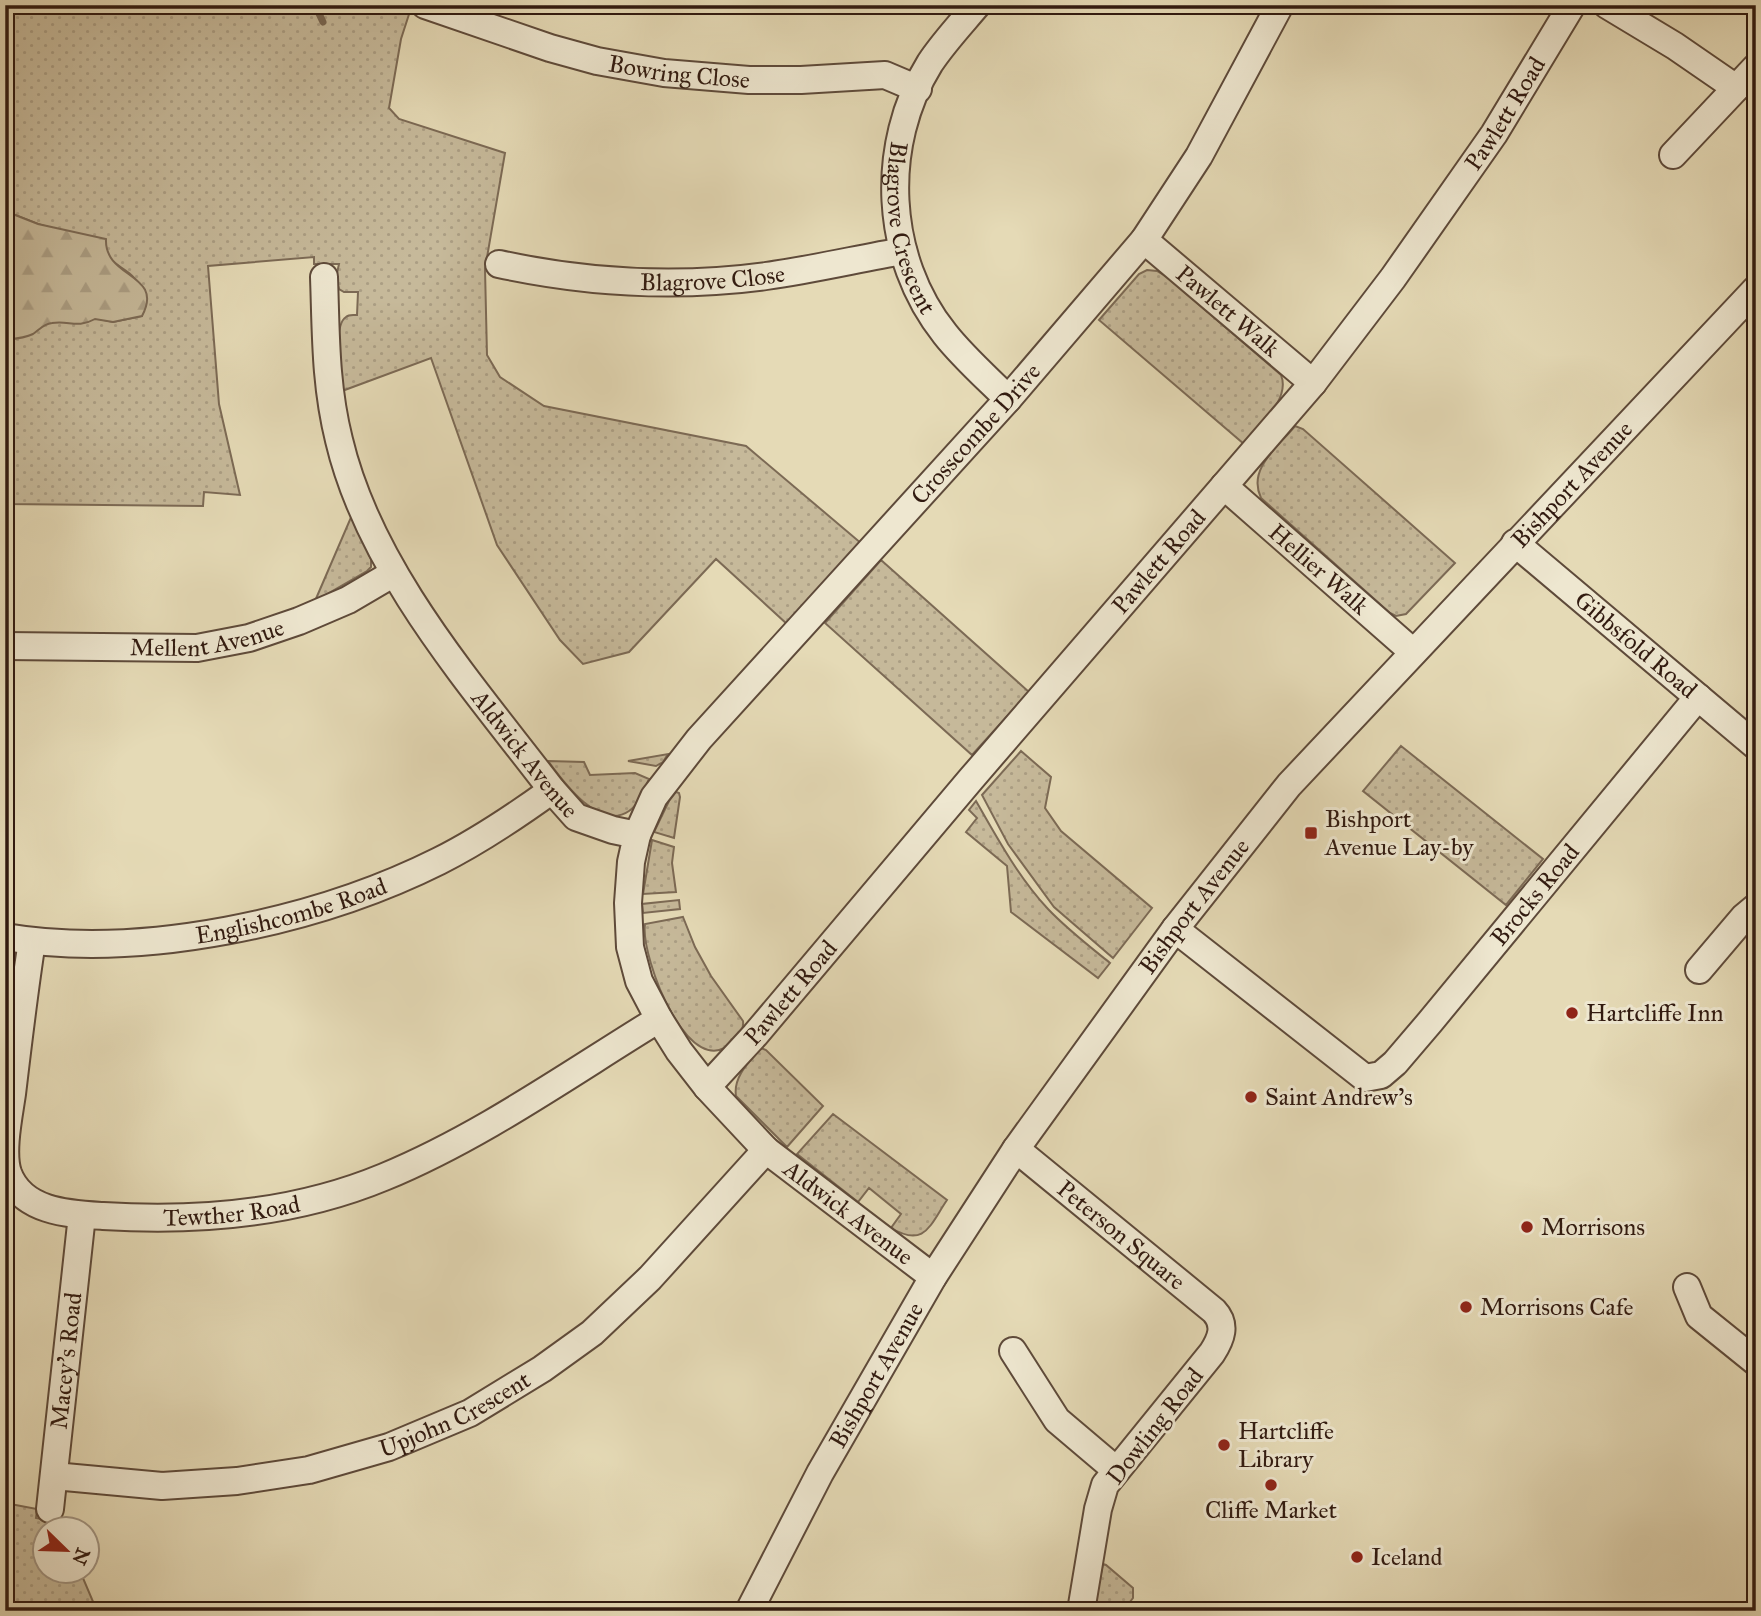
<svg xmlns="http://www.w3.org/2000/svg" width="1761" height="1616" font-family="'IM FELL Great Primer',serif">
<defs>
<pattern id="grass-dots" width="8" height="8" patternUnits="userSpaceOnUse" patternTransform="scale(1.75)"><rect width="8" height="8" fill="#c6b99a"/><path d="M2 2h.1M6 6h.1" fill="none" stroke="#ab9e84" stroke-width="1.8" stroke-linecap="round"/></pattern>
<pattern id="forest-firs" width="22" height="20" patternUnits="userSpaceOnUse" patternTransform="scale(1.75)"><rect width="22" height="20" fill="#c6b99a"/><path d="M5 1l3.5 6h-7zM16 11l3.5 6h-7z" fill="#ab9e84"/></pattern>
</defs>
<rect width="100%" height="100%" fill="#e5dab6"/>
<filter id="stains"><feTurbulence type="fractalNoise" baseFrequency=".00286" numOctaves="4"/><feColorMatrix values="0 0 0 0 .2 0 0 0 0 .09 0 0 0 0 .02 0 0 0 .5 -.17"/></filter>
<radialGradient id="worn" r=".72"><stop offset=".6" stop-color="#630" stop-opacity="0"/><stop offset="1" stop-color="#630" stop-opacity=".3"/></radialGradient>
<path fill="url(#grass-dots)" stroke="#7c6a55" stroke-width="2" d="M 5,5 L 412,5 L 401,39 L 389,108 L 399,119 L 505,153 L 485,269 L 487,355 L 500,377 L 544,406 L 746,446 L 862,544 L 787,624 L 716,559 L 629,652 L 583,664 L 560,640 L 497,545 L 431,358 L 342,391 C 341,376 332,326 346,317 C 349,314 353,315 357,315 L 358,292 L 344,292 L 339,289 L 336,278 L 339,264 L 314,264 L 314,257 L 208,266 L 219,404 L 240,495 L 204,492 L 203,506 L 5,504 L 5,340 C 23,338 35,325 52,322 C 68,320 81,327 95,318 L 113,322 L 142,316 L 145,290 C 140,284 135,278 129,273 C 116,263 108,262 105,244 L 38,224 L 5,211 Z
M 1147,270 L 1157,271 L 1167,277 L 1281,375 C 1291,400 1258,426 1244,444 L 1099,320 L 1139,274 Z
M 1295,426 L 1303,429 L 1455,563 L 1406,614 L 1396,616 L 1390,613 L 1261,498 C 1247,469 1278,447 1295,426 Z
M 352,515 L 371,559 L 371,567 L 367,571 L 315,601 Z
M 881,560 L 1029,692 L 972,755 L 825,623 Z
M 1401,746 L 1543,859 L 1506,905 L 1363,791 Z
M 1021,751 L 1051,777 L 1045,808 L 1061,831 L 1152,908 L 1113,958 L 1054,907 L 1008,844 L 982,795 Z
M 668,754 L 663,762 L 656,766 L 628,761 Z
M 548,761 L 584,762 L 590,775 L 635,773 L 649,779 C 644,790 640,804 629,811 C 599,832 562,780 548,761 Z
M 676,792 L 679,793 L 680,797 L 674,838 L 654,832 L 669,801 Z
M 976,801 C 997,838 1019,878 1048,909 C 1067,929 1089,946 1110,963 L 1098,978 L 1011,912 L 1007,866 L 966,832 L 977,818 L 969,810 Z
M 652,840 L 674,847 L 672,863 L 676,892 L 643,894 Z
M 679,900 L 680,909 L 643,913 L 642,904 Z
M 683,917 L 695,947 L 711,976 L 743,1021 C 744,1030 740,1034 734,1040 C 691,1089 640,957 645,924 Z
M 761,1048 L 766,1050 L 823,1106 L 787,1147 L 736,1096 C 733,1077 749,1062 761,1048 Z
M 833,1114 L 947,1200 C 930,1225 925,1248 891,1228 L 901,1214 L 869,1188 L 858,1202 L 797,1154 Z
M 5,1503 L 37,1509 L 36,1518 L 62,1523 L 64,1528 L 46,1528 L 46,1570 L 80,1571 L 97,1611 L 19,1611 L 9,1609 L 5,1606 Z
M 1103,1564 L 1106,1565 L 1133,1588 L 1133,1598 L 1126,1607 L 1095,1602 Z"/>
<path fill="url(#forest-firs)" stroke="#7c6a55" stroke-width="2" d="M 5,211 L 38,224 L 106,239 C 104,279 165,273 142,316 L 113,322 L 95,319 C 77,329 69,320 52,323 C 43,324 39,330 33,334 C 25,338 14,339 5,340 Z"/>
<g fill="none" stroke-linecap="round" stroke-linejoin="round">
<path stroke="#786652" stroke-width="7" d="M 315,5 L 323,22"/>
<g stroke="#5e4a3a" stroke-width="30">
<g id="minor">
<path id="s1" d="M 425,5 L 550,48 L 597,61 L 664,73 L 749,80 L 801,80 L 885,75 L 918,89"/>
<path id="s2" d="M 977,5 C 961,24 944,42 930,63 C 879,145 884,258 945,334 C 963,357 987,378 1008,399"/>
<path d="M 1607,5 L 1675,46 L 1736,88"/>
<path d="M 1673,155 L 1756,67"/>
<path id="s3" d="M 1144,240 L 1313,383"/>
<path id="s4" d="M 499,264 C 587,283 677,288 766,276 C 811,270 857,259 903,251"/>
<path id="s5" d="M 324,277 C 326,333 325,384 339,440 C 370,571 472,685 552,790 L 576,817 L 613,830 L 637,835 L 631,862 L 628,903 L 630,947 L 639,981 L 659,1019 L 679,1051 L 707,1087 L 766,1150 L 933,1277"/>
<path id="s6" d="M 1224,486 L 1413,652"/>
<path id="s7" d="M 1515,543 L 1756,746"/>
<path id="s8" d="M 5,646 L 197,648 L 249,638 L 299,621 L 348,600 L 394,573"/>
<path id="s9" d="M 637,835 L 654,797 L 699,739 L 1008,399 L 1144,240 L 1199,156 L 1280,5"/>
<path id="s10" d="M 1175,929 L 1365,1078 L 1381,1075 L 1395,1063 L 1430,1022 L 1698,697"/>
<path id="s11" d="M 5,937 C 141,960 317,922 439,861 C 479,841 516,816 552,790"/>
<path id="s12" d="M 32,941 C 24,992 18,1043 12,1094 C 9,1115 1,1152 8,1173 C 22,1212 69,1214 103,1216 C 198,1222 295,1214 384,1177 C 481,1137 569,1074 659,1019"/>
<path d="M 1699,970 L 1744,917 L 1756,907"/>
<path id="s13" d="M 707,1087 L 755,1035 L 971,779 L 1313,383 L 1393,278 L 1494,134 L 1572,5"/>
<path id="s14" d="M 1016,1149 L 1214,1311 C 1227,1325 1221,1339 1212,1353 L 1105,1485 L 1098,1509 L 1081,1611"/>
<path d="M 1687,1287 L 1699,1316 L 1756,1362"/>
<path d="M 1013,1351 L 1057,1420 L 1116,1470"/>
<path id="s15" d="M 54,1476 L 162,1486 L 237,1481 L 309,1470 L 389,1447 L 470,1413 L 542,1369 L 592,1333 L 650,1278 L 766,1150"/>
<path id="s16" d="M 50,1509 L 82,1215"/>
<path id="s17" d="M 749,1611 L 820,1473 L 933,1277 L 1016,1149 L 1175,929 L 1289,785 L 1756,289"/>
</g>
</g>
<use href="#minor" stroke="#eee7d0" stroke-width="26"/>
</g>
<g fill="#8f2418" stroke="#eee7d0" stroke-width="2.5">
<rect x="1304" y="826" width="14" height="14" rx="3.5"/>
<circle cx="1572" cy="1013" r="7"/>
<circle cx="1251" cy="1097" r="7"/>
<circle cx="1527" cy="1227" r="7"/>
<circle cx="1466" cy="1307" r="7"/>
<circle cx="1224" cy="1445" r="7"/>
<circle cx="1271" cy="1485" r="7"/>
<circle cx="1357" cy="1557" r="7"/>
</g>
<g text-anchor="middle" dominant-baseline="central" stroke-width="6" stroke-linejoin="round" paint-order="stroke">
<g font-size="24" fill="#311a10" stroke="#eee7d0">
<text stroke="none"><textPath href="#s1" startOffset="264">Bowring Close</textPath></text>
<text stroke="none"><textPath href="#s13" startOffset="1260">Pawlett Road</textPath></text>
<text stroke="none"><textPath href="#s2" startOffset="248">Blagrove Crescent</textPath></text>
<text stroke="none"><textPath href="#s4" startOffset="215">Blagrove Close</textPath></text>
<text stroke="none"><textPath href="#s3" startOffset="110">Pawlett Walk</textPath></text>
<text stroke="none"><textPath href="#s9" startOffset="527">Crosscombe Drive</textPath></text>
<text stroke="none"><textPath href="#s17" startOffset="1402">Bishport Avenue</textPath></text>
<text stroke="none"><textPath href="#s13" startOffset="693">Pawlett Road</textPath></text>
<text stroke="none"><textPath href="#s6" startOffset="126">Hellier Walk</textPath></text>
<text stroke="none"><textPath href="#s8" startOffset="203">Mellent Avenue</textPath></text>
<text stroke="none"><textPath href="#s7" startOffset="158">Gibbsfold Road</textPath></text>
<text stroke="none"><textPath href="#s5" startOffset="532">Aldwick Avenue</textPath></text>
<text stroke="none"><textPath href="#s10" startOffset="495">Brocks Road</textPath></text>
<text stroke="none"><textPath href="#s17" startOffset="835">Bishport Avenue</textPath></text>
<text stroke="none"><textPath href="#s11" startOffset="290">Englishcombe Road</textPath></text>
<text stroke="none"><textPath href="#s13" startOffset="126">Pawlett Road</textPath></text>
<text stroke="none"><textPath href="#s12" startOffset="474">Tewther Road</textPath></text>
<text stroke="none"><textPath href="#s5" startOffset="1141">Aldwick Avenue</textPath></text>
<text stroke="none"><textPath href="#s14" startOffset="136">Peterson Square</textPath></text>
<text stroke="none"><textPath href="#s16" startOffset="149">Macey's Road</textPath></text>
<text stroke="none"><textPath href="#s17" startOffset="268">Bishport Avenue</textPath></text>
<text stroke="none"><textPath href="#s15" startOffset="413">Upjohn Crescent</textPath></text>
<text transform="translate(1155 1426) rotate(-52)">Dowling Road</text>
</g>
<g font-size="24" fill="#311a10" stroke="#eee7d0" text-anchor="start">
<text x="1325" y="819">Bishport<tspan x="1325" dy="28">Avenue Lay-by</tspan></text>
<text x="1586" y="1013">Hartcliffe Inn</text>
<text x="1265" y="1097">Saint Andrew's</text>
<text x="1541" y="1227">Morrisons</text>
<text x="1480" y="1307">Morrisons Cafe</text>
<text x="1238" y="1431">Hartcliffe<tspan x="1238" dy="28">Library</tspan></text>
<text x="1271" y="1510" text-anchor="middle">Cliffe Market</text>
<text x="1371" y="1557">Iceland</text>
</g>
</g>
<rect width="1761" height="1616" fill="none" stroke="#e5dab6" stroke-width="28"/>
<rect x="7" y="7" width="1747" height="1602" fill="none" stroke="#311a10" stroke-width="3.5"/>
<rect x="14" y="14" width="1733" height="1588" fill="none" stroke="#311a10" stroke-width="2"/>
<g transform="translate(66 1550) rotate(113)"><circle r="33" fill="#eee7d0" stroke="#a29583" stroke-width="2"/>
<path d="M0-5L12 26L0 18L-12 26Z" fill="#8f2418"/>
<text y="-10" font-size="19" font-weight="bold" text-anchor="middle" fill="#311a10">N</text>
</g>
<rect width="100%" height="100%" filter="url(#stains)"/>
<rect width="100%" height="100%" fill="url(#worn)"/>
</svg>
